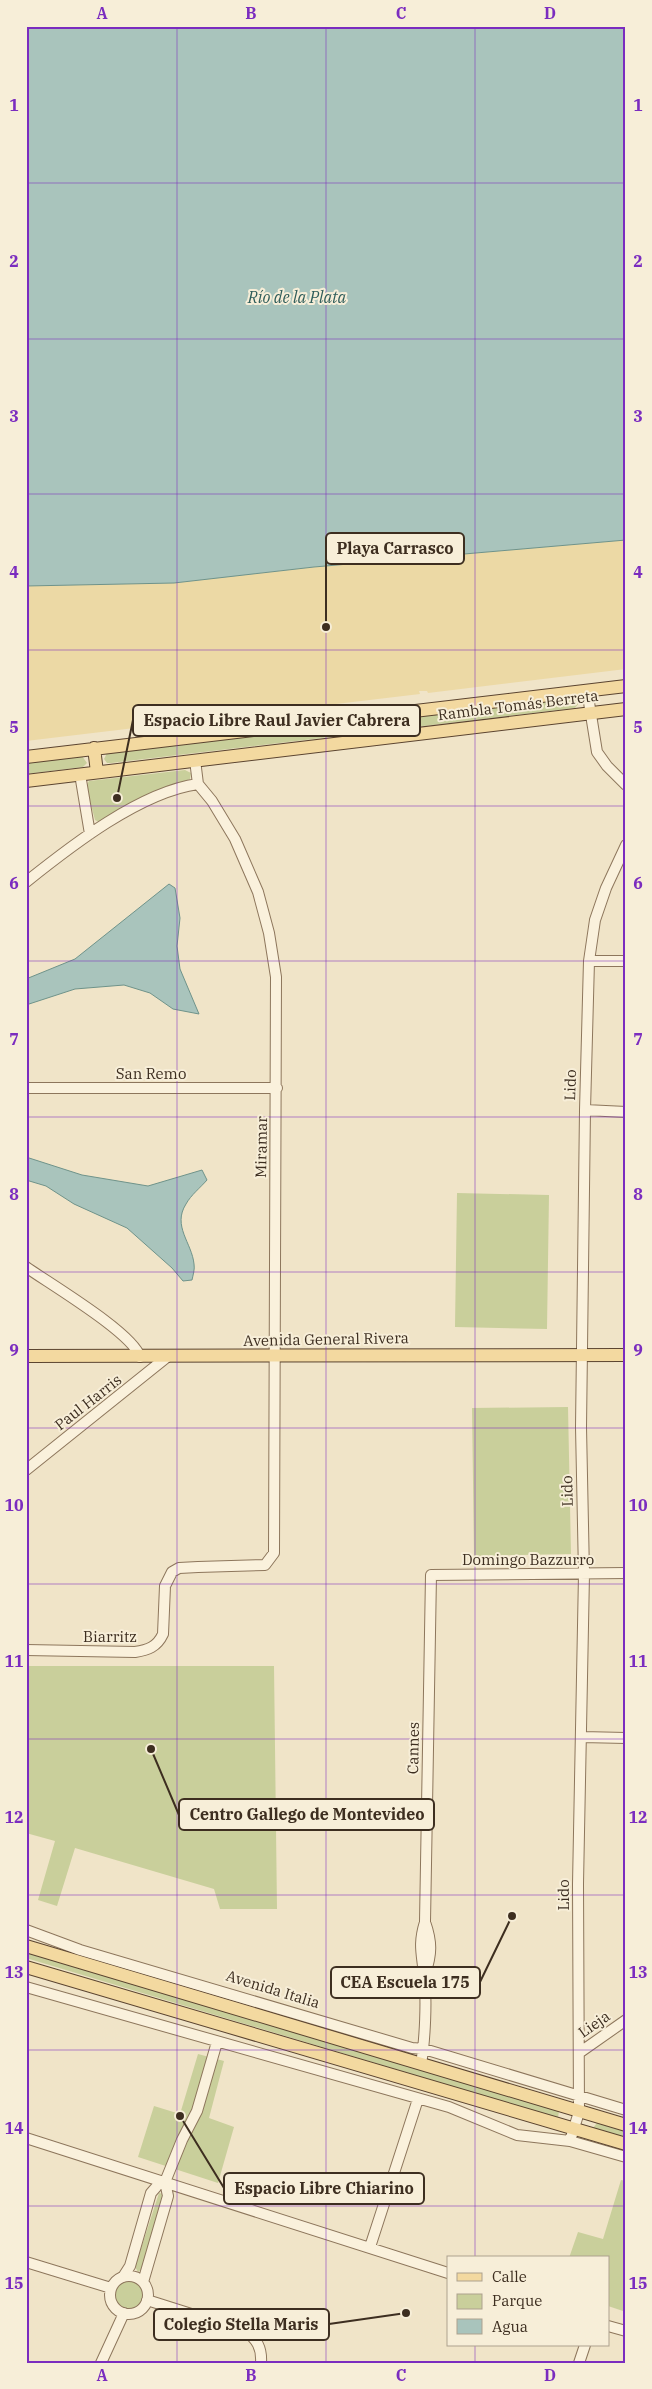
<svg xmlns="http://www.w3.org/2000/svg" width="652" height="2389" font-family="'IBM Plex Serif',serif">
<rect width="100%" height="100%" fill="#f0e4c8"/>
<path fill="#c9cf9b" d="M 576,698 L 579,703 L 575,708 L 111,763 L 107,763 L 104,759 L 107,753 Z
M 82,756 L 87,763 L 83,767 L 26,774 L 26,763 Z
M 185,770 L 191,773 L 190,779 L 150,795 L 99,822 L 95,820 L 86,786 L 89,781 Z
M 457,1193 L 549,1195 L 547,1329 L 455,1327 Z
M 568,1407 L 571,1554 L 474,1556 L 472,1408 Z
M 26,1666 L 274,1666 L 277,1909 L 220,1909 L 214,1889 L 75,1848 L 57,1906 L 38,1900 L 55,1841 L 26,1833 Z
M 26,1949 L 559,2111 L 558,2118 L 26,1958 Z
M 198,2054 L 224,2061 L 209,2118 L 234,2127 L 218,2183 L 138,2157 L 154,2106 L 180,2114 Z
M 597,2123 L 626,2132 L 626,2140 L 593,2128 Z
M 621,2180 L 626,2181 L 626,2312 L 608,2306 L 608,2258 L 569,2258 L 578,2232 L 603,2239 Z
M 159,2193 L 164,2194 L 142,2269 L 138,2272 L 135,2267 Z
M113 2295a16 16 0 1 1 32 0a16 16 0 1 1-32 0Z"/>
<path fill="#ecd9a5" d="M 626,540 L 626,669 L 428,693 L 427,691 L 419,691 L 420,694 L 26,741 L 26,586 L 174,583 L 314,567 Z"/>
<path fill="#a9c4bc" stroke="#6f938a" d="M 26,26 L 626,26 L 626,540 L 314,567 L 174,583 L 26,586 Z
M 169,884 L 175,888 L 180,918 L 177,946 L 180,969 L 199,1014 L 173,1009 L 150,993 L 124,985 L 75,989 L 26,1005 L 26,979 L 75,959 Z
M 26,1157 L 82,1175 L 148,1186 L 202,1170 L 207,1180 C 200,1188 191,1195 186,1204 C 172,1226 192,1243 194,1264 C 195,1269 193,1275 192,1280 L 183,1281 L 172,1268 L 127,1228 L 74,1204 L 46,1186 L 26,1180 Z"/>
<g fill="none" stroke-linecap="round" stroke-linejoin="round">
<g stroke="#8d765c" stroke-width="12">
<path id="minor" d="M 587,690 L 597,752 L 607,766 L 626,785
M 80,774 L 90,834
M 26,882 C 71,846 140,792 198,784
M 589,961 L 626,961
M 26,1088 L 277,1088
M 585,1110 L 626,1112
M 26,1267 C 50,1284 133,1333 140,1357
M 26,1470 L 167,1357
M 26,1650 L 135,1652 C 148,1650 157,1647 163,1634 L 165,1586 L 172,1572 L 179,1568 L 198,1567 L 265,1565 L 274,1553 L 276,977 L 269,933 L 258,892 L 235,839 L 212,801 L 198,784 L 195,760
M 582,1737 L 626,1738
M 26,1930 L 80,1950 L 412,2048 L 424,2049 L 626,2110
M 425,1974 C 432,1954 432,1942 425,1922
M 26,1987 L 449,2107 L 517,2135 L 570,2141 L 626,2157
M 579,2053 L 626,2020
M 421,2064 C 425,2040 427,2000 424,1975 C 422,1953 418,1945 425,1922 L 431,1575 L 626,1573
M 26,2138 L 448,2273
M 570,2141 L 579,2112 L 578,1884 L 584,1574 L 581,1427 L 585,1110 L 589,961 L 595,920 L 606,888 L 626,845
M 165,2182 L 182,2140 L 197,2111 L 217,2042
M 370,2247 L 418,2099
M 26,2262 L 111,2288
M110 2295a19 19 0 1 1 38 0a19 19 0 1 1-38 0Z
M 123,2277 L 130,2266 L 151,2193 L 158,2185 L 165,2182
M 143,2282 L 168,2196 L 165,2182
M 147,2300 L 245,2331 C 257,2339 262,2348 261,2363
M 608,2326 L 626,2331
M 101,2363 L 124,2313
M 579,2363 L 585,2345"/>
</g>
<g stroke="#5b4430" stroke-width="14">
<path id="major" d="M 94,748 L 97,772
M 26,757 L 626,686
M 26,781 L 626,709
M 26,1356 L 626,1355
M 26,1946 L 626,2125
M 26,1967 L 626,2144"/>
</g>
<use href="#minor" stroke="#faf1dc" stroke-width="10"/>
<use href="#major" stroke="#f3d9a0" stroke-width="12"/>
</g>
<path fill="none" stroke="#7b2cbf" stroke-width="1" stroke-opacity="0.55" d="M 177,26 L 177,2363M 326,26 L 326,2363M 475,26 L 475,2258M 26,183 L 626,183M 26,339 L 626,339M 26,494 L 626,494M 26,650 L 626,650M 26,806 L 626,806M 26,961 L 626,961M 26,1117 L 626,1117M 26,1272 L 626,1272M 26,1428 L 626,1428M 26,1584 L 626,1584M 26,1739 L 626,1739M 26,1895 L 626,1895M 26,2050 L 626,2050M 26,2206 L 626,2206M 475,2345 L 475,2363"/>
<g text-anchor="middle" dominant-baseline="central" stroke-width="4" stroke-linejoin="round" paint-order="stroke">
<g font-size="15" fill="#3d2e20" stroke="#f7eed8">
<text transform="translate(518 705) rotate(-7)">Rambla Tomás Berreta</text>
<text x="151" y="1073">San Remo</text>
<text transform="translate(570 1085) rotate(-88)">Lido</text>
<text transform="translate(261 1147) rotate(-89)">Miramar</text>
<text transform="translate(326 1339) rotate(-1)">Avenida General Rivera</text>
<text transform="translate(88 1402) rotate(-38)">Paul Harris</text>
<text transform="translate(567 1491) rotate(-91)">Lido</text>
<text x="528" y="1559">Domingo Bazzurro</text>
<text x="110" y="1636">Biarritz</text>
<text transform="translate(413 1748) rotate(-89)">Cannes</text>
<text transform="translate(563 1895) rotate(-90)">Lido</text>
<text transform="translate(273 1989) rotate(17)">Avenida Italia</text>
<text transform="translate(594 2024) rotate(-35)">Lieja</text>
</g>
<g font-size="16" font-style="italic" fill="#2f5d5a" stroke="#f7eed8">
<text x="297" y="297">Río de la Plata</text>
</g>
</g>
<path fill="none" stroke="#3d2e20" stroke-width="2" d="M326 627L326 548M117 798L133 720M151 1749L179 1815M512 1916L480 1982M180 2116L224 2188M406 2313L329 2324"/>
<g fill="#3d2e20" stroke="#f7eed8" stroke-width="2">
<circle cx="326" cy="627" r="5"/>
<circle cx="117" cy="798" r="5"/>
<circle cx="151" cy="1749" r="5"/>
<circle cx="512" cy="1916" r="5"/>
<circle cx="180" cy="2116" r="5"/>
<circle cx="406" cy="2313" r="5"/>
</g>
<g fill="#f7eed8" stroke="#3d2e20" stroke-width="2">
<rect x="326" y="533" width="138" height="31" rx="5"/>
<rect x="133" y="705" width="287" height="31" rx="5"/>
<rect x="179" y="1799" width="255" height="31" rx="5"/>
<rect x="331" y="1967" width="149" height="31" rx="5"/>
<rect x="224" y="2173" width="200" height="31" rx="5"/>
<rect x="154" y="2309" width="175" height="31" rx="5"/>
</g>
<g font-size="16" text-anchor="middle" font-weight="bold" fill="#3d2e20">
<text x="395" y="554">Playa Carrasco</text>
<text x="277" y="726">Espacio Libre Raul Javier Cabrera</text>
<text x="307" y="1820">Centro Gallego de Montevideo</text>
<text x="405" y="1988">CEA Escuela 175</text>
<text x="324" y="2194">Espacio Libre Chiarino</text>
<text x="241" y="2330">Colegio Stella Maris</text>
</g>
<rect width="652" height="2389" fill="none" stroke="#f7eed8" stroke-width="55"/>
<rect x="447" y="2256" width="162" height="90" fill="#f7eed8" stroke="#ada18e"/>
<rect x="457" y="2273" width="25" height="8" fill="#f3d9a0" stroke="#ada18e"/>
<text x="492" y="2282" font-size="15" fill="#3d2e20">Calle</text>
<rect x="457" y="2294" width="25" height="15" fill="#c9cf9b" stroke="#ada18e"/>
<text x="492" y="2306" font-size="15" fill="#3d2e20">Parque</text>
<rect x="457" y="2319" width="25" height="15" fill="#a9c4bc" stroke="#ada18e"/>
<text x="492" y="2332" font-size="15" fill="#3d2e20">Agua</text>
<rect x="28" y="28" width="596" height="2334" fill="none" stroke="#7b2cbf" stroke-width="2"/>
<g font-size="16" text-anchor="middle" font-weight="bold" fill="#7b2cbf">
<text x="102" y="19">A</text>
<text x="251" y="19">B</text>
<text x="401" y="19">C</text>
<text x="550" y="19">D</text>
<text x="14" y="111">1</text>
<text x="638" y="111">1</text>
<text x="14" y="267">2</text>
<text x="638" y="267">2</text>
<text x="14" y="422">3</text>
<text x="638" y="422">3</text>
<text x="14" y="578">4</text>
<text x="638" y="578">4</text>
<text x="14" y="733">5</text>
<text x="638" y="733">5</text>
<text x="14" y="889">6</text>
<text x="638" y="889">6</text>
<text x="14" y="1045">7</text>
<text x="638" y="1045">7</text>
<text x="14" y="1200">8</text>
<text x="638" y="1200">8</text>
<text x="14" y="1356">9</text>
<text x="638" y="1356">9</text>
<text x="14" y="1511">10</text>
<text x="638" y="1511">10</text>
<text x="14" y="1667">11</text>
<text x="638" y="1667">11</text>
<text x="14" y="1823">12</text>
<text x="638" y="1823">12</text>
<text x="14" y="1978">13</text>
<text x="638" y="1978">13</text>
<text x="14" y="2134">14</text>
<text x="638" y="2134">14</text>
<text x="14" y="2289">15</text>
<text x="638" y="2289">15</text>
<text x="102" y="2381">A</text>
<text x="251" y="2381">B</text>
<text x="401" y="2381">C</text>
<text x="550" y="2381">D</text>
</g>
</svg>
